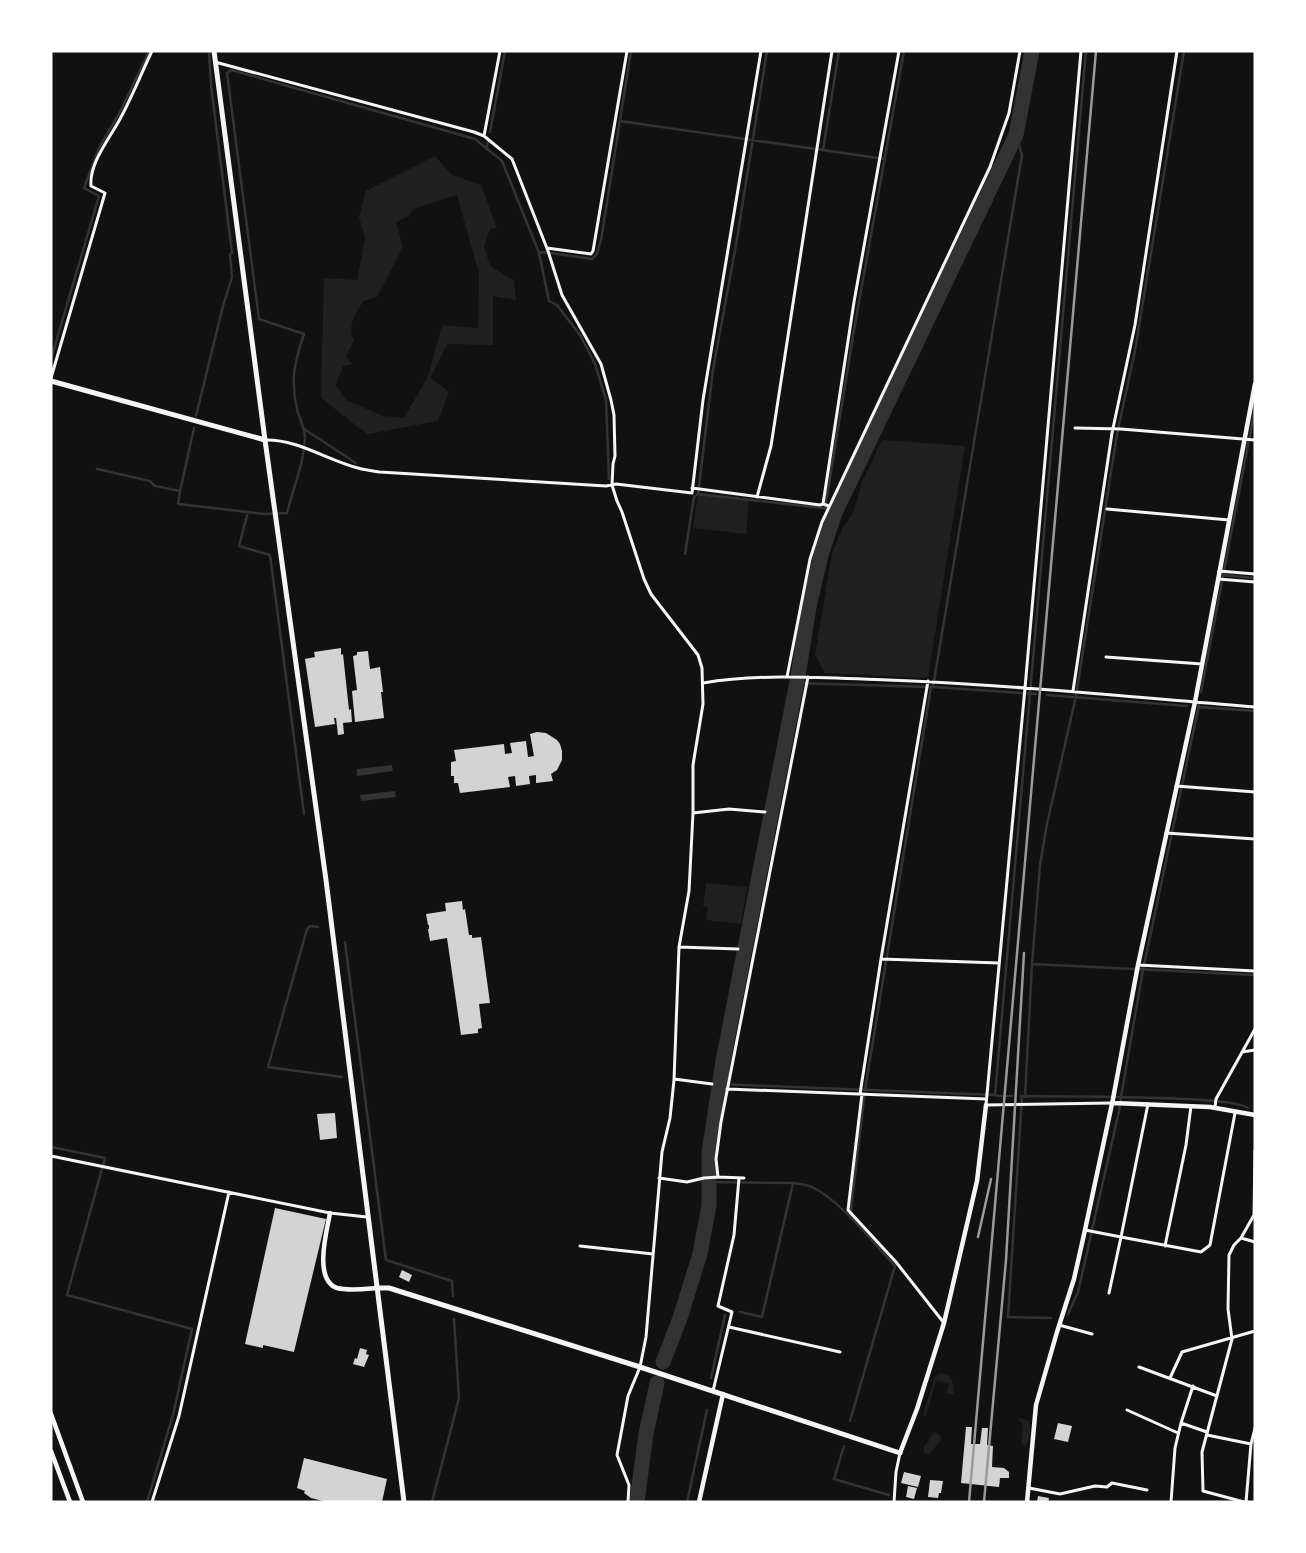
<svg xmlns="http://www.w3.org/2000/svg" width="1306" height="1553" font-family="Arial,sans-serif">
<rect width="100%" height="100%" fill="#111"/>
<path fill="#202020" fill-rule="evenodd" d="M 435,156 L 452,175 L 481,185 L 497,228 L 490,229 L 484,246 L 490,266 L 514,280 L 516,300 L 493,296 L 493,345 L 447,344 L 430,378 L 449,392 L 438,421 L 367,434 L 321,398 L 324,278 L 357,280 L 365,238 L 359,217 L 366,191 ZM 457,195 L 479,274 L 478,328 L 442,325 L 428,376 L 404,418 L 383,416 L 346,400 L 336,385 L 343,366 L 352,364 L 346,356 L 354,340 C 346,326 357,313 363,301 L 377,297 L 403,247 L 396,222 L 409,216 L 413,209 Z
M 882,440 L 965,446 L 928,678 L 825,673 L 815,654 L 832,554 L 842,529 L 852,515 L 863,480 Z
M 698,494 L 749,500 L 746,534 L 693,528 Z
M 706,883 L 747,887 L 741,924 L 706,920 L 708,907 L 703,906 Z
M 941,1373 C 953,1374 954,1385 954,1395 L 947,1393 L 949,1383 L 936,1381 L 926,1416 L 923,1415 L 935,1376 Z
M 1021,1418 L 1029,1421 C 1031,1429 1030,1442 1024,1447 L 1021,1442 L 1023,1425 L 1018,1419 Z
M 936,1432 L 940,1435 L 941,1439 L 930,1454 L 927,1455 L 924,1453 L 924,1447 L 933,1433 Z"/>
<path fill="#333" d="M 392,765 L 393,771 L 357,776 L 357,769 Z
M 395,791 L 396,797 L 361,801 L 360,795 Z"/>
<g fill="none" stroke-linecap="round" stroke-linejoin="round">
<path stroke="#333" stroke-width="2.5" d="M 620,121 L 885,159
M 490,132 L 505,51
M 486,149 L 488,142
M 823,150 L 839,51
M 539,253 L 544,252 L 592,259 L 597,254 L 601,240 L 631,51
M 51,359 L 99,196 L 84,188 L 99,148 L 121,110 L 149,51
M 196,416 L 223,306 L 232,277 L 230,254 L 232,253 L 211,85 L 209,51
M 304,429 L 356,463
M 97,469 L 150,481 L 155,486 L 180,491 L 178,504 L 265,514 L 287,513 C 293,489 304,463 305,438 C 305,428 299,418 297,409 C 290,380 295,361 304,334 L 259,319 L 227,73 L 231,70 L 475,139 L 502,161 L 539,253 L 549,301 L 557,305 L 580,335 L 595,364 L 606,400 L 609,479
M 180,491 L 194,428
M 698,494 L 713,370 L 736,245 L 767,51
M 825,509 L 854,330 L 904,51
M 248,512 L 239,546 L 270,555 L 304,814
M 685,554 L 694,497 L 698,494 L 831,509 L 836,512
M 1223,575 L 1255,578
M 797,683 L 928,687
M 933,687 L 1022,155 L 1016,135
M 933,687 L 1036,694
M 1201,692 L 1255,408
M 1047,695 L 1187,706
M 1199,705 L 1143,970 L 1121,1097 C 1143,1098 1234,1098 1248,1108
M 1199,707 L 1255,711
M 318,927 L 310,926 L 307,929 L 268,1067 L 342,1077
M 345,942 L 386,1260 L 452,1281 L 453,1296
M 1032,964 L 1255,975
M 719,1084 L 995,1095
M 1012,1096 L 999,1096 L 995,1095 L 1086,51
M 1021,1096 L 1121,1097 L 1119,1111 L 1078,1292 L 1068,1314
M 1022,1097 L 1008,1317 L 1051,1318
M 1025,1097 L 1032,964 L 1040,865 L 1047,824 L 1076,696 L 1117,434 L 1135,351 L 1184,51
M 51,1147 L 105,1158 L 67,1295 L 192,1329 L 173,1415 L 147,1502
M 709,1182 L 793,1183 C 799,1184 806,1184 812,1187 C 842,1202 872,1241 895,1266 L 850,1421
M 850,1218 L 865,1090 L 931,687
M 740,1312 L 762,1317 L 793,1183
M 711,1378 L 725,1315
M 844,1446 L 834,1479 L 889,1495
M 637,1501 L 641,1502
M 432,1502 L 459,1398 L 454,1319
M 687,1502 L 707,1410"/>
<path stroke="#333" stroke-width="15" d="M 663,1362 L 680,1318 L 700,1254 L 709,1205 L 709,1153 L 723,1061 L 798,676 L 809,607 L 821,555 L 835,513 L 1016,135 L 1032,51
M 637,1502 L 646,1434 L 657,1383"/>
</g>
<path fill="#d3d3d3" d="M 341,648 L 341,655 L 343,654 L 349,710 L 351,709 L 352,722 L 343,723 L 344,734 L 338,735 L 336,718 L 334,718 L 335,724 L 315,727 L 305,659 L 315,657 L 314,652 Z
M 368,651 L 370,669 L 380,667 L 383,692 L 381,692 L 384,718 L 355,722 L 352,691 L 357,690 L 353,656 L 357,655 L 357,652 Z
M 537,732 L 546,733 L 557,740 L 560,744 L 562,751 L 562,760 L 557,770 L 551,774 L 553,781 L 536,783 L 536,775 L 529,776 L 530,784 L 516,786 L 515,776 L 508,777 L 510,787 L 460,793 L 458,783 L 454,783 L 454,776 L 451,776 L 451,762 L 456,761 L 454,750 L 504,744 L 505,754 L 512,753 L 510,743 L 526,741 L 528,757 L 534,756 L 530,734 Z
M 462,901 L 463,910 L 465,909 L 469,935 L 472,935 L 472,938 L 481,937 L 490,1003 L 479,1004 L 482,1028 L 478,1029 L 478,1033 L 461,1035 L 447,938 L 430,941 L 428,929 L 429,929 L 429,925 L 428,925 L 426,914 L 446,911 L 445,903 Z
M 335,1113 L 337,1138 L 320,1140 L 317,1114 Z
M 275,1208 L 326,1219 L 294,1352 L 263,1345 L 263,1348 L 245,1344 Z
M 402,1270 L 412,1275 L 409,1282 L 399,1277 Z
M 360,1348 L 367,1350 L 366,1354 L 369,1355 L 364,1367 L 353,1364 L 355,1358 L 357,1359 Z
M 1058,1423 L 1072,1426 L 1068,1442 L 1054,1439 Z
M 966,1427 L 972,1427 L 971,1444 L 980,1444 L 982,1428 L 988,1428 L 987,1445 L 993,1446 L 992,1467 L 1004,1468 L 1009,1472 L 1009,1478 L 1000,1478 L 999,1487 L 961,1483 Z
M 304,1458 L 387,1479 L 382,1502 L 327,1502 L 311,1498 L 304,1493 L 305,1491 L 297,1488 Z
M 904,1472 L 921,1476 L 918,1487 L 901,1483 Z
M 930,1480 L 943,1481 L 941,1493 L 939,1493 L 938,1498 L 928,1497 Z
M 908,1486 L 917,1488 L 914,1499 L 906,1497 Z
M 1038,1496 L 1049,1498 L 1048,1502 L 1037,1502 Z"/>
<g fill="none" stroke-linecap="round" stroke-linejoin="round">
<path stroke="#f5f5f5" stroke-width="3" d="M 1081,51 L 1025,688 L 986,1105 L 1112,1103
M 215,62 L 474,132 L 484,136 L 512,159 L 548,251 L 562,295 L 601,364 L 611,400 L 614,415 L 615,456 L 613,464 L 612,485 L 617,501 L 622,512 L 644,579 L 651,594 L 698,655 L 702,668 L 703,704 L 693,765 L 693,813 L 689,891 L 679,947 L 674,1080 L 670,1118 L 662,1152 L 646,1337 L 640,1367 L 628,1396 L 617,1455 L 629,1485 L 628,1502
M 484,136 L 500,51
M 547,248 L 591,254 L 593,251 L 627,51
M 51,378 L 105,193 L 91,186 C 89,163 110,138 120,119 C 132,97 141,74 152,51
M 1075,428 L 1121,429 L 1255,440
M 265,440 C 297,439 327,460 358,468 C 365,470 373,471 380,472 L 606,486 L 616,484 L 692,493 L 703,400 L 761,51
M 692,488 L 820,505 L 823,504 L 829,506
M 757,497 L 771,446 L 832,51
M 823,504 L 854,302 L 899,51
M 1107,509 L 1229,520
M 1219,571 L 1255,574
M 1218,579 L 1255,582
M 1106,657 L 1202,664
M 787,677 L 810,559 L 822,522 L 990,167 L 1009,113 L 1020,51
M 703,683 C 764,673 827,678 888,680 C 1011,685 1133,697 1255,707
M 1073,691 L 1112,433 L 1135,325 L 1177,51
M 1176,786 L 1255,792
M 693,813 L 729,809 L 765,812
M 1166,833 L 1255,839
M 679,947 L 738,949
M 881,959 L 999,963
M 1138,965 L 1255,971
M 1242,1052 L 1255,1050
M 674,1079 L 712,1084
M 727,1089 L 986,1099
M 860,1094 L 881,959 L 928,681
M 862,1094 L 848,1210 L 896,1262 L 944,1323
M 1148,1104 L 1121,1237 L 1201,1252 L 1210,1245 L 1235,1113
M 1215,1107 L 1216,1099 L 1255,1029
M 51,1156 L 330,1213 L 367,1217
M 718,1177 L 716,1159 L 721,1122 L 808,677
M 659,1178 L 687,1182 L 704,1178 L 718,1177 L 744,1178
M 1085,1230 L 1121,1237 L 1109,1293
M 1241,1238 L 1255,1242
M 580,1246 L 653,1254
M 1165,1246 L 1186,1145 L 1191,1106
M 1059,1325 L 1092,1334
M 729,1327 L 840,1352
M 1139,1367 L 1217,1396
M 1170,1378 L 1182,1352 L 1255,1331
M 713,1391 L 732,1312 L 718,1306 L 734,1235 L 739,1178
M 1127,1410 L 1178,1433
M 1181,1423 L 1207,1432
M 1207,1435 L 1251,1444
M 1029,1488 L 1060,1494 L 1095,1486 L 1107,1487 L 1112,1483 L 1147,1490
M 152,1502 L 179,1416 L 229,1192
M 894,1502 L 896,1472 L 900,1453
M 1171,1502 L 1175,1448 L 1181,1423 L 1193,1386
M 1244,1502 L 1203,1491 L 1202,1452 L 1232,1339 L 1228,1309 L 1229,1255 L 1234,1245 L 1241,1238 L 1254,1215 L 1255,1151
M 1246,1502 L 1251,1444 L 1255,1428"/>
<path stroke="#f5f5f5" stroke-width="4.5" d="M 1113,1103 L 1210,1107 L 1255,1115
M 330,1213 C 327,1230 313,1280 337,1288 C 349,1291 364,1289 376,1288
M 51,1414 L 83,1502
M 51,1451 L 70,1502
M 900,1453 L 917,1409 L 944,1323 L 977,1181 L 986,1105
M 699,1502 L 723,1394
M 1027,1502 L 1036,1405 L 1057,1332 L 1074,1279 L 1085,1230 L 1113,1099 L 1138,965 L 1195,702 L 1255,384"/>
<path stroke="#f5f5f5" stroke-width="5" d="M 214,51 L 265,440 L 326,880 L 404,1502
M 51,381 L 265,440
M 376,1288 L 389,1288 L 640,1367 L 900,1453"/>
<path stroke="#9a9a9a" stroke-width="2.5" d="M 978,1237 L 991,1179
M 969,1502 L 1096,51
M 984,1502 L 1006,1260 L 1024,953"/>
</g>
<rect width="1306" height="1553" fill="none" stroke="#ffffff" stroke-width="105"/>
</svg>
